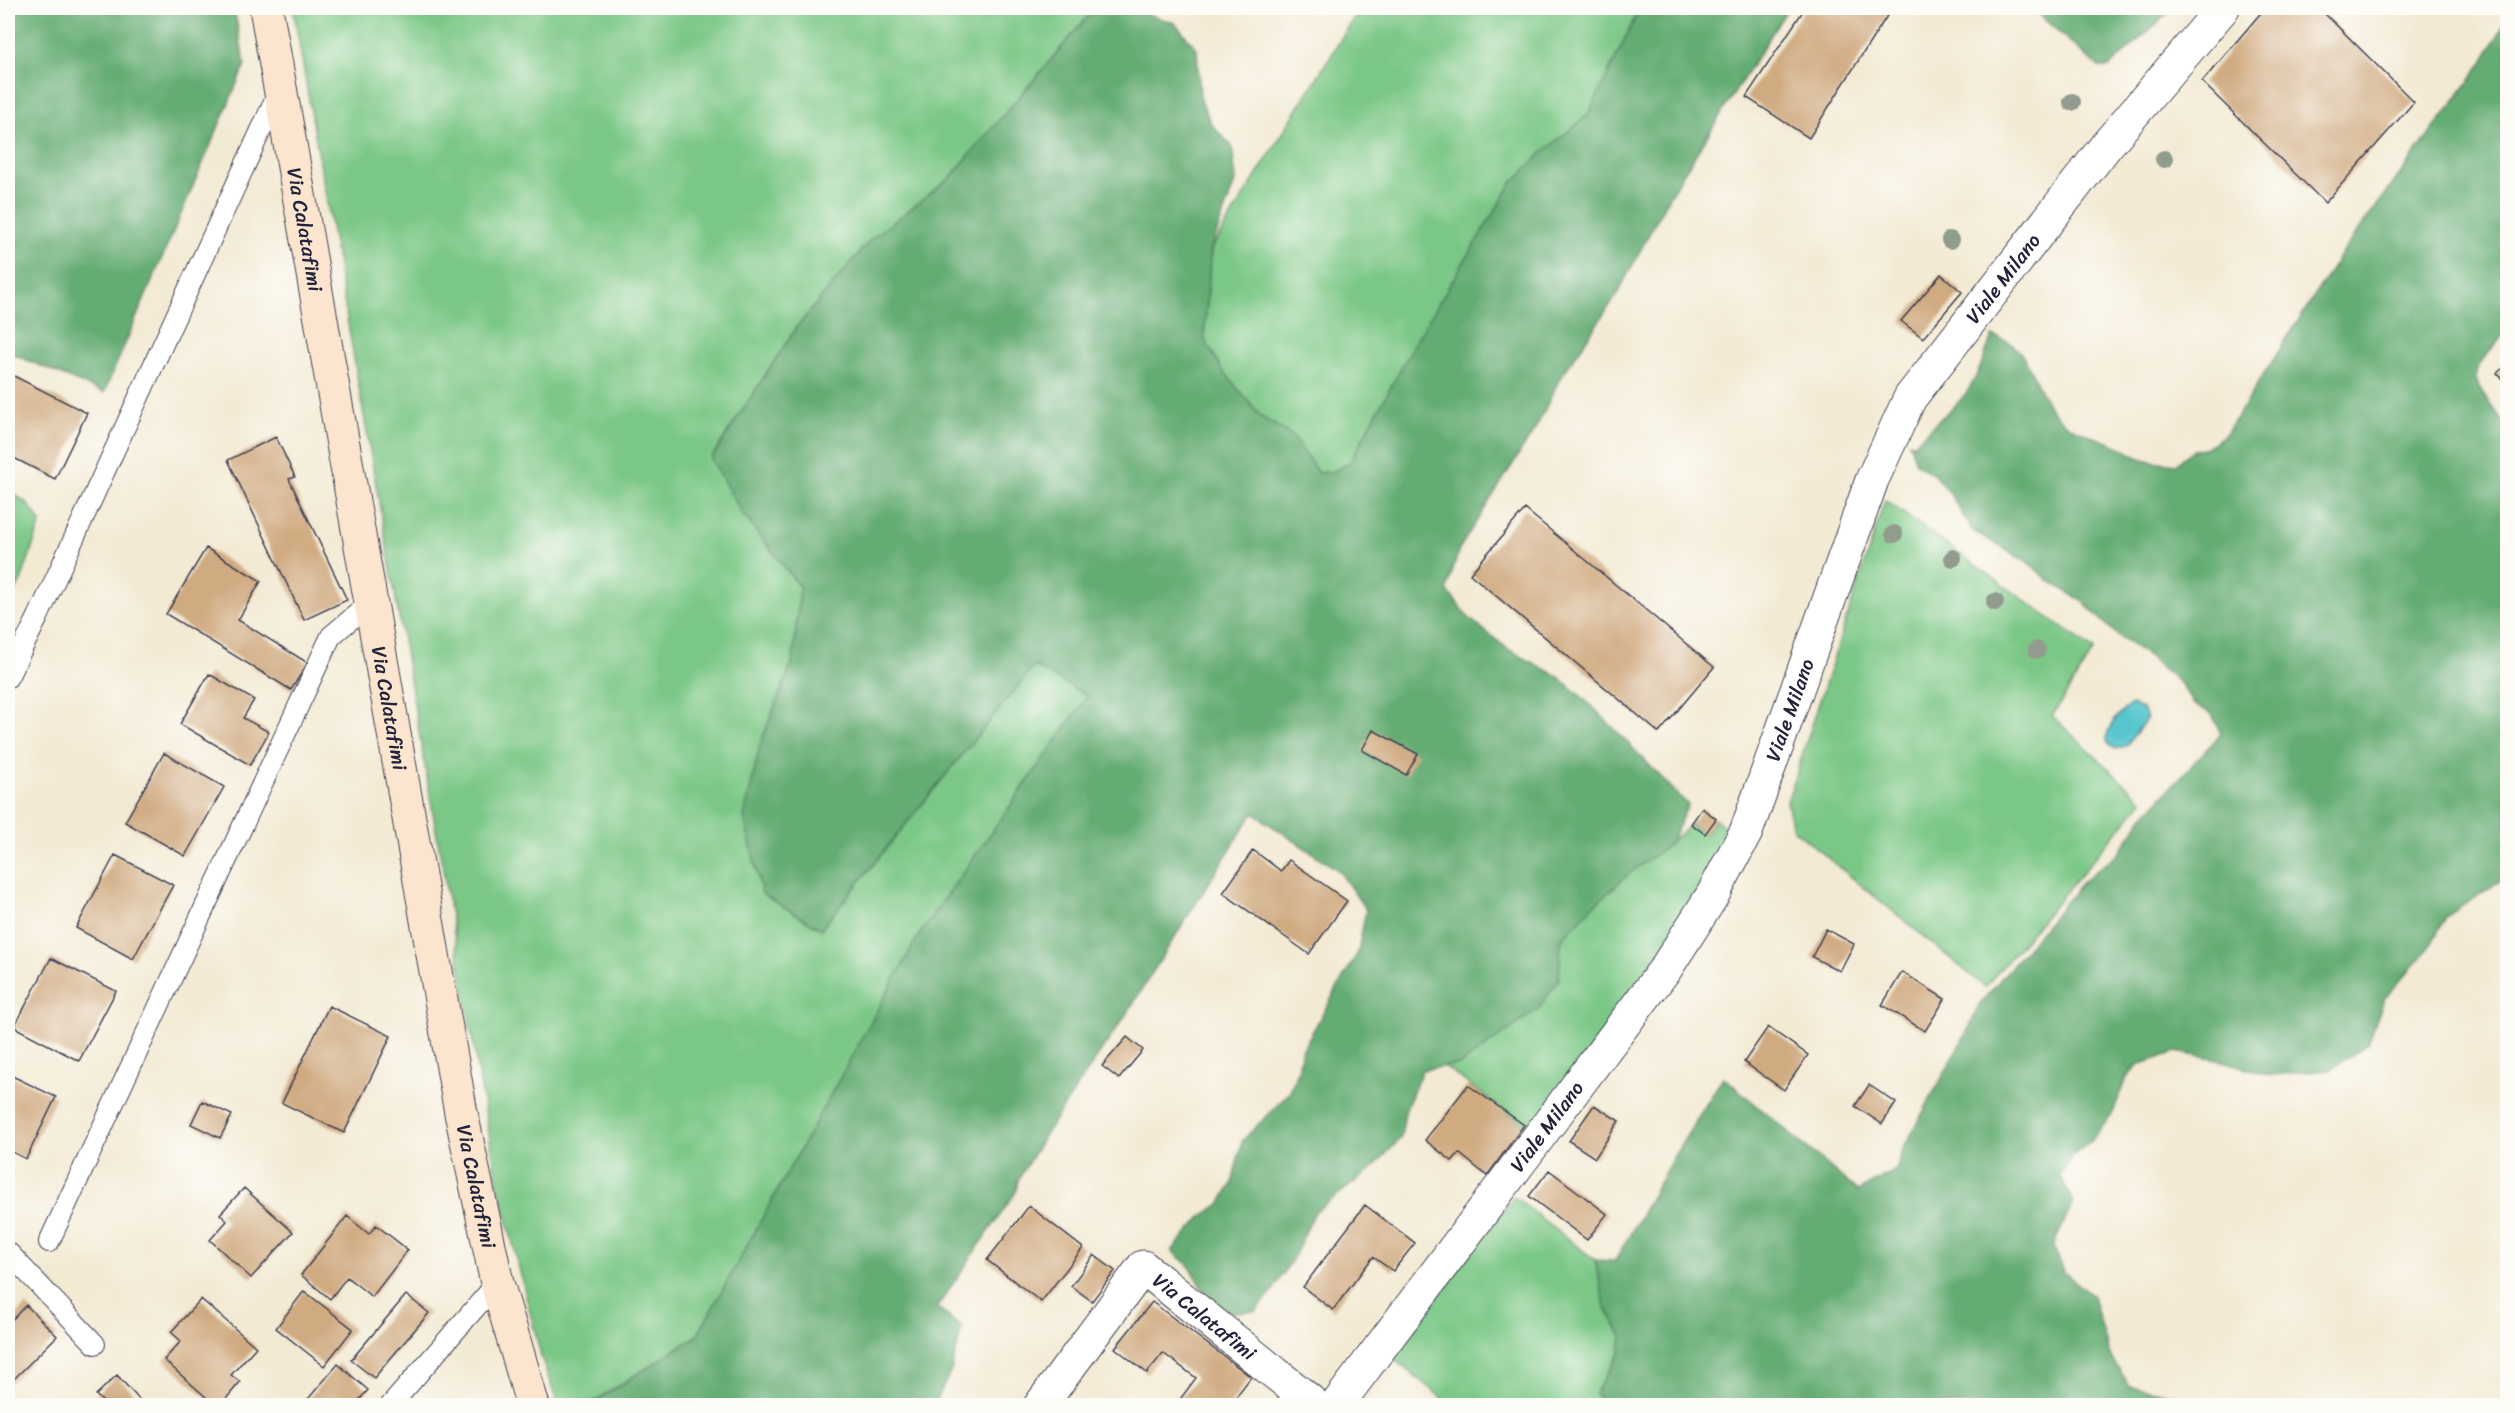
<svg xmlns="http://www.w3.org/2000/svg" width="2515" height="1413" font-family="Sriracha,sans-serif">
<rect width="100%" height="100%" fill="#fdfcf7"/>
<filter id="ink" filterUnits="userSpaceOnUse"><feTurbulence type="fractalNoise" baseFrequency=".0167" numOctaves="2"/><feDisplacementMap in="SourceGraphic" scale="12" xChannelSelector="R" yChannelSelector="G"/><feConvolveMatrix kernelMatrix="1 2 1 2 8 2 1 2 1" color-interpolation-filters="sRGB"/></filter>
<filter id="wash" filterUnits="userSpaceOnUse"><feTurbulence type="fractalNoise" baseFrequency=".008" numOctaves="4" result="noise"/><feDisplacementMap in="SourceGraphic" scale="24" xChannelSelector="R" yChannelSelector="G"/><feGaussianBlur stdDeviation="1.35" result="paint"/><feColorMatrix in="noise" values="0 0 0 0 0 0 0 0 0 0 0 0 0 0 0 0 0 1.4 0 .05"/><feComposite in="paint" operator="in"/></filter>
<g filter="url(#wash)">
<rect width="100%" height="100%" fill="#f3ead4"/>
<path fill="#7ac786" stroke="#4e7460" stroke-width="1.5" d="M 293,8 L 1095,8 L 950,178 L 870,240 L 796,328 L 711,458 L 742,513 L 800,587 L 793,660 L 760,745 L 821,929 L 1034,666 L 1088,696 L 919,935 L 697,1336 L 588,1405 L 558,1405 L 541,1356 L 497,1180 Z
M 1360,8 L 1640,8 L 1588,115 L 1542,153 L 1512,183 L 1418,337 L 1350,462 L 1332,472 L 1318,473 L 1293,436 L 1261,417 L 1223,371 L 1204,338 L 1211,249 Z
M 8,490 L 27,503 L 41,522 L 21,581 L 8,605 Z
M 1885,500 L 2094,650 L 2052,716 L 2143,801 L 1985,987 L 1793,829 L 1787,802 Z
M 1716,819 L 1727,829 L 1728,836 L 1680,924 L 1532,1131 L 1444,1066 C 1486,1060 1529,1007 1559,978 L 1561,940 C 1582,917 1604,895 1628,874 C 1649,857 1671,843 1691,824 L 1705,834 Z
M 1514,1197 L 1595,1260 L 1605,1306 L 1622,1336 L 1620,1352 L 1595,1394 L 1609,1405 L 1451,1405 L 1391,1357 Z"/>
<path fill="#63ac73" stroke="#426757" stroke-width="1.5" d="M 8,8 L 234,8 L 245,65 L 104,393 L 8,352 Z
M 1095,8 L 1145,8 L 1147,14 L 1175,23 L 1197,49 L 1200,97 L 1211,124 L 1232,146 L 1236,179 L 1211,249 L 1204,338 L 1223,371 L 1261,417 L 1293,436 L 1318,473 L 1332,472 L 1350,462 L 1418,337 L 1512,183 L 1542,153 L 1588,115 L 1640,8 L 1788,8 L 1670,195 L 1616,296 L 1559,380 L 1537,426 L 1459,549 L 1447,590 L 1469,618 L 1508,649 L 1559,677 L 1594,708 L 1688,805 L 1670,844 L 1630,873 L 1592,907 L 1561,940 L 1559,979 L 1539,1009 L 1461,1064 L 1422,1070 L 1405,1112 L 1401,1138 L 1371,1170 L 1315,1212 L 1295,1255 L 1270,1295 L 1255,1311 L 1232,1312 L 1211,1304 L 1189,1266 L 1172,1251 L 1201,1217 L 1220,1204 L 1232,1184 L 1242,1141 L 1289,1093 L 1298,1072 L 1302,1050 L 1358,952 L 1366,910 L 1339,871 L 1253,813 L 1125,1016 L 1042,1139 L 1018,1180 L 1016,1192 L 937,1307 L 962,1328 L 951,1371 L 934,1405 L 588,1406 L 697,1336 L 919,935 L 1088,696 L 1034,666 L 821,929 L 762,894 L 744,817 L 760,745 L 793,661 L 800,587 L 742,513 L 711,459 L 796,328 L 870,240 L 950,178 Z
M 2031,8 L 2174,8 L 2109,67 L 2099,67 Z
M 2507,19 L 2507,332 C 2457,384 2476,376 2507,429 L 2507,876 L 2446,917 L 2429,948 L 2384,999 L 2368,1044 L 2330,1070 L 2271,1075 L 2218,1060 L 2176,1052 L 2138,1065 L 2125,1080 L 2114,1111 L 2095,1137 L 2074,1155 L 2059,1176 L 2074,1201 L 2053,1246 L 2065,1273 L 2093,1296 L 2110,1356 L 2130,1386 L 2187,1398 L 2200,1405 L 1609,1405 L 1595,1394 L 1620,1353 L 1622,1336 L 1605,1306 L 1595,1260 L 1615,1261 L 1673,1158 L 1723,1077 L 1858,1191 L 1896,1170 L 1903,1149 L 1970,1026 L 1979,1005 L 2083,881 L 2119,853 L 2143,817 L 2221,734 L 2212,714 L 2193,703 L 2181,684 L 2148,656 L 2116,634 L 2083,602 L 2048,580 L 2030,564 L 1972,530 L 1949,492 L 1934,475 L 1916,463 L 1909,442 L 1915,444 C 1929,426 1948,414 1963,397 C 1977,380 1984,357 1992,336 C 2032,343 2031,387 2055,414 C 2071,432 2099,437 2120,447 C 2127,450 2133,455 2140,458 C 2150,462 2165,462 2176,464 L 2193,450 L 2205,448 L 2225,435 L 2341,254 L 2481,65 Z"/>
<path fill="#57c5cd" stroke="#3c7484" stroke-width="1.5" d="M 2132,705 L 2142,709 L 2147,718 L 2126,746 L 2115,749 L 2107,741 C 2105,729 2121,709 2132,705 Z"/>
<g id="blocks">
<path fill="#d0ab82" d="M 1805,8 L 1892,8 L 1809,138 L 1746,97 Z
M 2265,8 L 2319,8 L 2414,102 L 2325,203 L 2202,82 Z
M 1941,274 L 1962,292 L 1923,338 L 1901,321 Z
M 2508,364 L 2508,385 L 2497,373 Z
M 8,373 L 87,413 L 55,479 L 8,455 Z
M 276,437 L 295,477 L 289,479 L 347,600 L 304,620 L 228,460 Z
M 1525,509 L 1714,667 L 1659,733 L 1470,574 Z
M 206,548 L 261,581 L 238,620 L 308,663 L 291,690 L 166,614 Z
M 209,674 L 254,700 L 243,718 L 269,732 L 250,765 L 180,724 Z
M 1373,730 L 1418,754 L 1406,775 L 1362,750 Z
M 164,753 L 224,787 L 185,856 L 125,822 Z
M 1702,808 L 1716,819 L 1705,834 L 1691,824 Z
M 1253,850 L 1281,871 L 1289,860 L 1347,901 L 1309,954 L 1223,893 Z
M 115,855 L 173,885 L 133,959 L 76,928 Z
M 1826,929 L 1854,944 L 1840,971 L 1812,957 Z
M 51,958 L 116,991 L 79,1061 L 14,1027 Z
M 1902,972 L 1945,999 L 1925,1031 L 1882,1005 Z
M 329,1006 L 391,1036 L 344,1133 L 282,1103 Z
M 1768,1027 L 1808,1055 L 1784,1090 L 1744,1062 Z
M 1127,1037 L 1143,1050 L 1119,1079 L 1102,1066 Z
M 8,1074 L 56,1097 L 26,1159 L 8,1150 Z
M 1468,1085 L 1524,1125 L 1487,1176 L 1459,1153 L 1452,1161 L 1425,1140 Z
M 1869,1085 L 1896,1103 L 1882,1124 L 1855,1106 Z
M 202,1101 L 232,1115 L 220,1138 L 191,1124 Z
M 1594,1105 L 1619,1121 L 1595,1158 L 1569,1141 Z
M 1549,1170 L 1607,1214 L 1587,1240 L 1529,1196 Z
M 244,1188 L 293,1232 L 251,1278 L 210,1240 L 227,1221 L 220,1214 Z
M 1365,1205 L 1415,1243 L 1393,1271 L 1373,1257 L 1333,1310 L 1303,1287 Z
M 1029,1206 L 1083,1248 L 1041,1302 L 987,1260 Z
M 347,1216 L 369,1234 L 376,1225 L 408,1250 L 372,1297 L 347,1277 L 330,1299 L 301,1275 Z
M 1094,1255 L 1115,1271 L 1092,1301 L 1071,1286 Z
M 304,1291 L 353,1329 L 324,1366 L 276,1328 Z
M 406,1295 L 429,1313 L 374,1378 L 351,1360 Z
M 201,1299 L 256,1347 L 231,1375 L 240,1382 L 220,1406 L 216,1406 L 164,1360 L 181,1341 L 171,1332 Z
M 1152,1302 L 1251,1377 L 1229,1406 L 1175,1406 L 1196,1378 L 1163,1353 L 1147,1373 L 1115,1348 Z
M 26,1305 L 57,1336 L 8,1385 L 8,1324 Z
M 338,1364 L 368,1390 L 354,1406 L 302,1406 Z
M 117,1375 L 145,1406 L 107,1406 L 96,1395 Z"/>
</g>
</g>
<g filter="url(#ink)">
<use href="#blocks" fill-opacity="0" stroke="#414052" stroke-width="1.5"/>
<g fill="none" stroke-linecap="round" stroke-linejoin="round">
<g stroke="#414052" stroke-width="22">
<path id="lane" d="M 8,677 L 38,617 L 279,91
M 49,1242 L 331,636 L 369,604
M 8,1252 L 95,1344
M 390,1406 L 497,1283"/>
</g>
<g stroke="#414052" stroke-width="35">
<g id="street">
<path id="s1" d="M 1040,1406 L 1143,1267 L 1316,1406"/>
<path id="s2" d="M 1336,1406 L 1666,968 L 1712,896 L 1746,832 L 1872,480 L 1910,398 L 2106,146 L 2223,8"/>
</g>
</g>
<g stroke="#414052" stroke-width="35">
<g id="secondary">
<path id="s3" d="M 266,8 L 461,1113 L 497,1283 L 533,1406"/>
</g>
</g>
<use href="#lane" stroke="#fff" stroke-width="20"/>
<use href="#street" stroke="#fff" stroke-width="33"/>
<use href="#secondary" stroke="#fbe5cf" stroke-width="33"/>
</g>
<g fill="#919c8e">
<circle cx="2072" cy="102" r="9"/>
<circle cx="2164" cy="159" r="9"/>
<circle cx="1950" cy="240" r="9"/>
<circle cx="1894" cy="534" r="9"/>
<circle cx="1953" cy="558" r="9"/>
<circle cx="1995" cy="602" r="9"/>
<circle cx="2037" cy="650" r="9"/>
</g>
</g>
<g text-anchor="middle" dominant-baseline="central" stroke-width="5" stroke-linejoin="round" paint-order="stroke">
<g font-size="20" fill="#22223b" stroke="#fdfcf7">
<text stroke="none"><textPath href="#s3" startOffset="225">Via Calatafimi</textPath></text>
<text stroke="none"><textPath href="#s2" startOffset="1322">Viale Milano</textPath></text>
<text stroke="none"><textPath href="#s3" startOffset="711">Via Calatafimi</textPath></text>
<text stroke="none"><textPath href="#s2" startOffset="836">Viale Milano</textPath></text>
<text stroke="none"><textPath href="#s2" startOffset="350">Viale Milano</textPath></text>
<text stroke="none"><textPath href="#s3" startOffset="1197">Via Calatafimi</textPath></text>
<text stroke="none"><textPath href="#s1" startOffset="252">Via Calatafimi</textPath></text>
</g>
</g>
<rect width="2515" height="1413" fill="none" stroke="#fdfcf7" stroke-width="30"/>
</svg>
